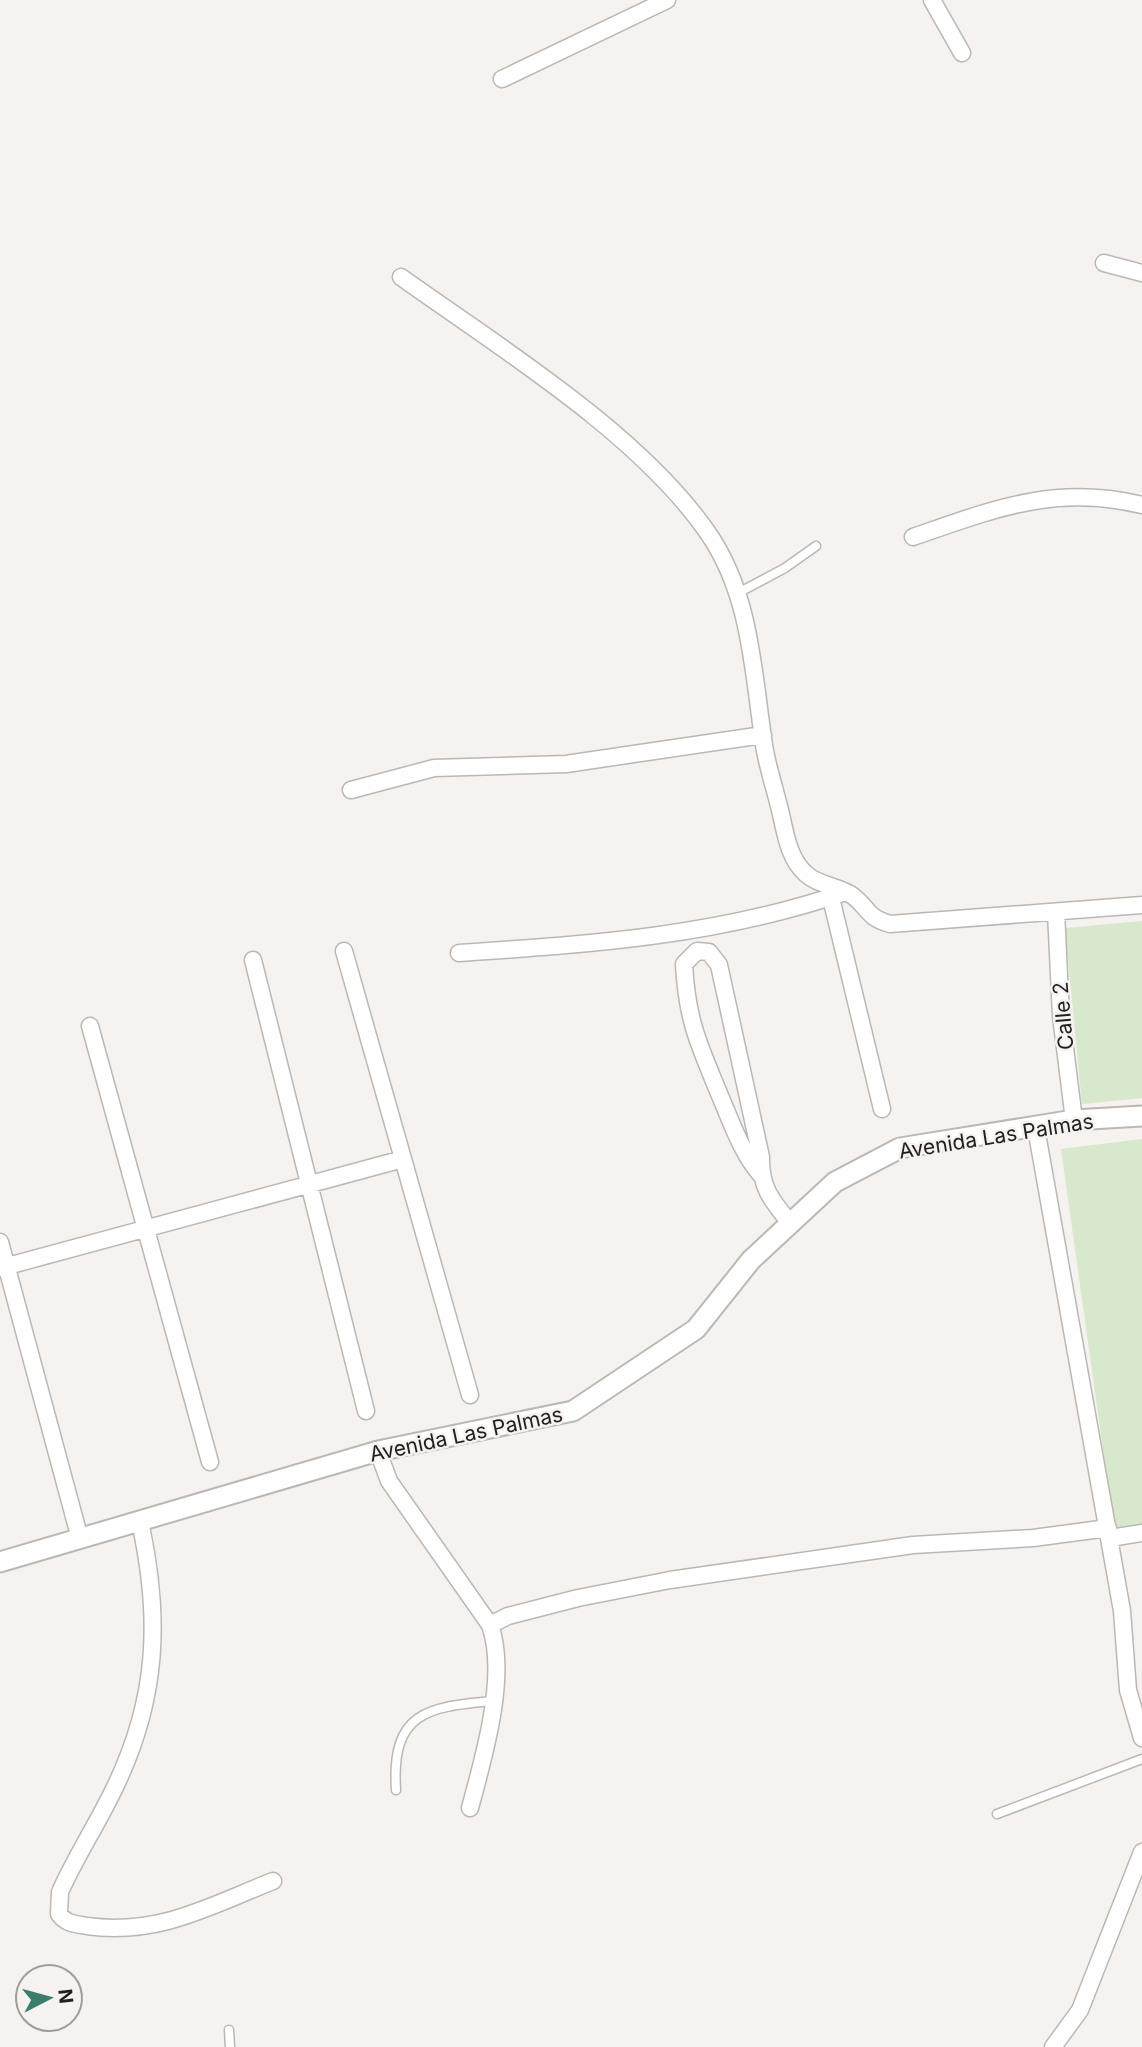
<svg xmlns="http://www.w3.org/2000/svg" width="1142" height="2047" font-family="Inter,sans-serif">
<rect width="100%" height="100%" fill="#f5f2ef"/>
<path fill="#d7e8cc" d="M 1142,921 L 1142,1098 L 1082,1104 L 1065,928 Z
M 1142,1139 L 1142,1524 L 1114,1528 L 1061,1149 Z"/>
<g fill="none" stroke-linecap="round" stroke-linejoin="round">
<g stroke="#bab8b5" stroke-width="11">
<path id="service" d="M 738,593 L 785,568 L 816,546
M 396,1790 C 391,1712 427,1707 492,1701
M 997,1814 L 1142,1759
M 229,2030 L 230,2047"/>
</g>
<g stroke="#bab8b5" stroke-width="19">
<path id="minor" d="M 932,0 L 962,53
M 502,79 L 667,0
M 1104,263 L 1142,273
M 401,277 C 500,348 639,433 708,533 C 751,595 753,672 764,745 C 767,765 774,786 779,806 C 785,829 787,857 806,874 C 819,886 840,886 853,896 C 870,909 866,917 890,924 L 1142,905
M 913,537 C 994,509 1055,484 1142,505
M 351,790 L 434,768 L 566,764 L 763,735
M 831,898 L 882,1109
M 1056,912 L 1061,1016 L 1074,1120
M 344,951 L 470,1395
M 459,953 C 593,944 717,936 846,892
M 253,960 L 366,1411
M 90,1026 L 210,1462
M 1036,1128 L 1122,1611 L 1128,1690 L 1142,1738
M 760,1174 C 742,1152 734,1129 723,1103 C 701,1049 687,1024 684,964 L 697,951 L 709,952 L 719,965 L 761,1157 C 760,1187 772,1201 790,1223
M 0,1242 L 80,1539
M 0,1268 L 403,1159
M 378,1451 L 389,1481 L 490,1625 C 508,1675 484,1756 470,1808
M 140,1522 C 161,1617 158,1698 115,1787 C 98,1823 76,1856 60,1892 L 59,1914 C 66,1924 76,1924 87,1926 C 158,1936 210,1906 273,1881
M 1110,1538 L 1142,1533
M 490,1625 L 508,1616 L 578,1598 L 670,1580 L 913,1545 L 1033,1538 L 1108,1528
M 1053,2047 L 1080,2010 L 1142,1852"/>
</g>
<g stroke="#bab8b5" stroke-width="23">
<path id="tertiary" d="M 0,1562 L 378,1451 L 573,1411 L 696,1329 L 751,1260 L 835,1182 L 900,1148 L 1074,1120 L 1142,1116"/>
</g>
<use href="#service" stroke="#fff" stroke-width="8"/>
<use href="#minor" stroke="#fff" stroke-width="16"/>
<use href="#tertiary" stroke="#fff" stroke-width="19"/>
</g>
<g text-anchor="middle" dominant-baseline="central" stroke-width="5" stroke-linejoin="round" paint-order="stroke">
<g font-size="21" fill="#201f1e" stroke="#f5f2ef">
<text transform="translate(1063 1016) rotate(-95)">Calle 2</text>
<text transform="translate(996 1136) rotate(-9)">Avenida Las Palmas</text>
<text transform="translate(466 1434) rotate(-12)">Avenida Las Palmas</text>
</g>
</g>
<g transform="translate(49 1998) rotate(84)"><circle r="33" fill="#f5f2ef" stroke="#a09e9b" stroke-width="2"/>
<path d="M0-5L12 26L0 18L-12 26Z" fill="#3b7c6c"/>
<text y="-10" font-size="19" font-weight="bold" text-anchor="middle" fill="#201f1e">N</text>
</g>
</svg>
